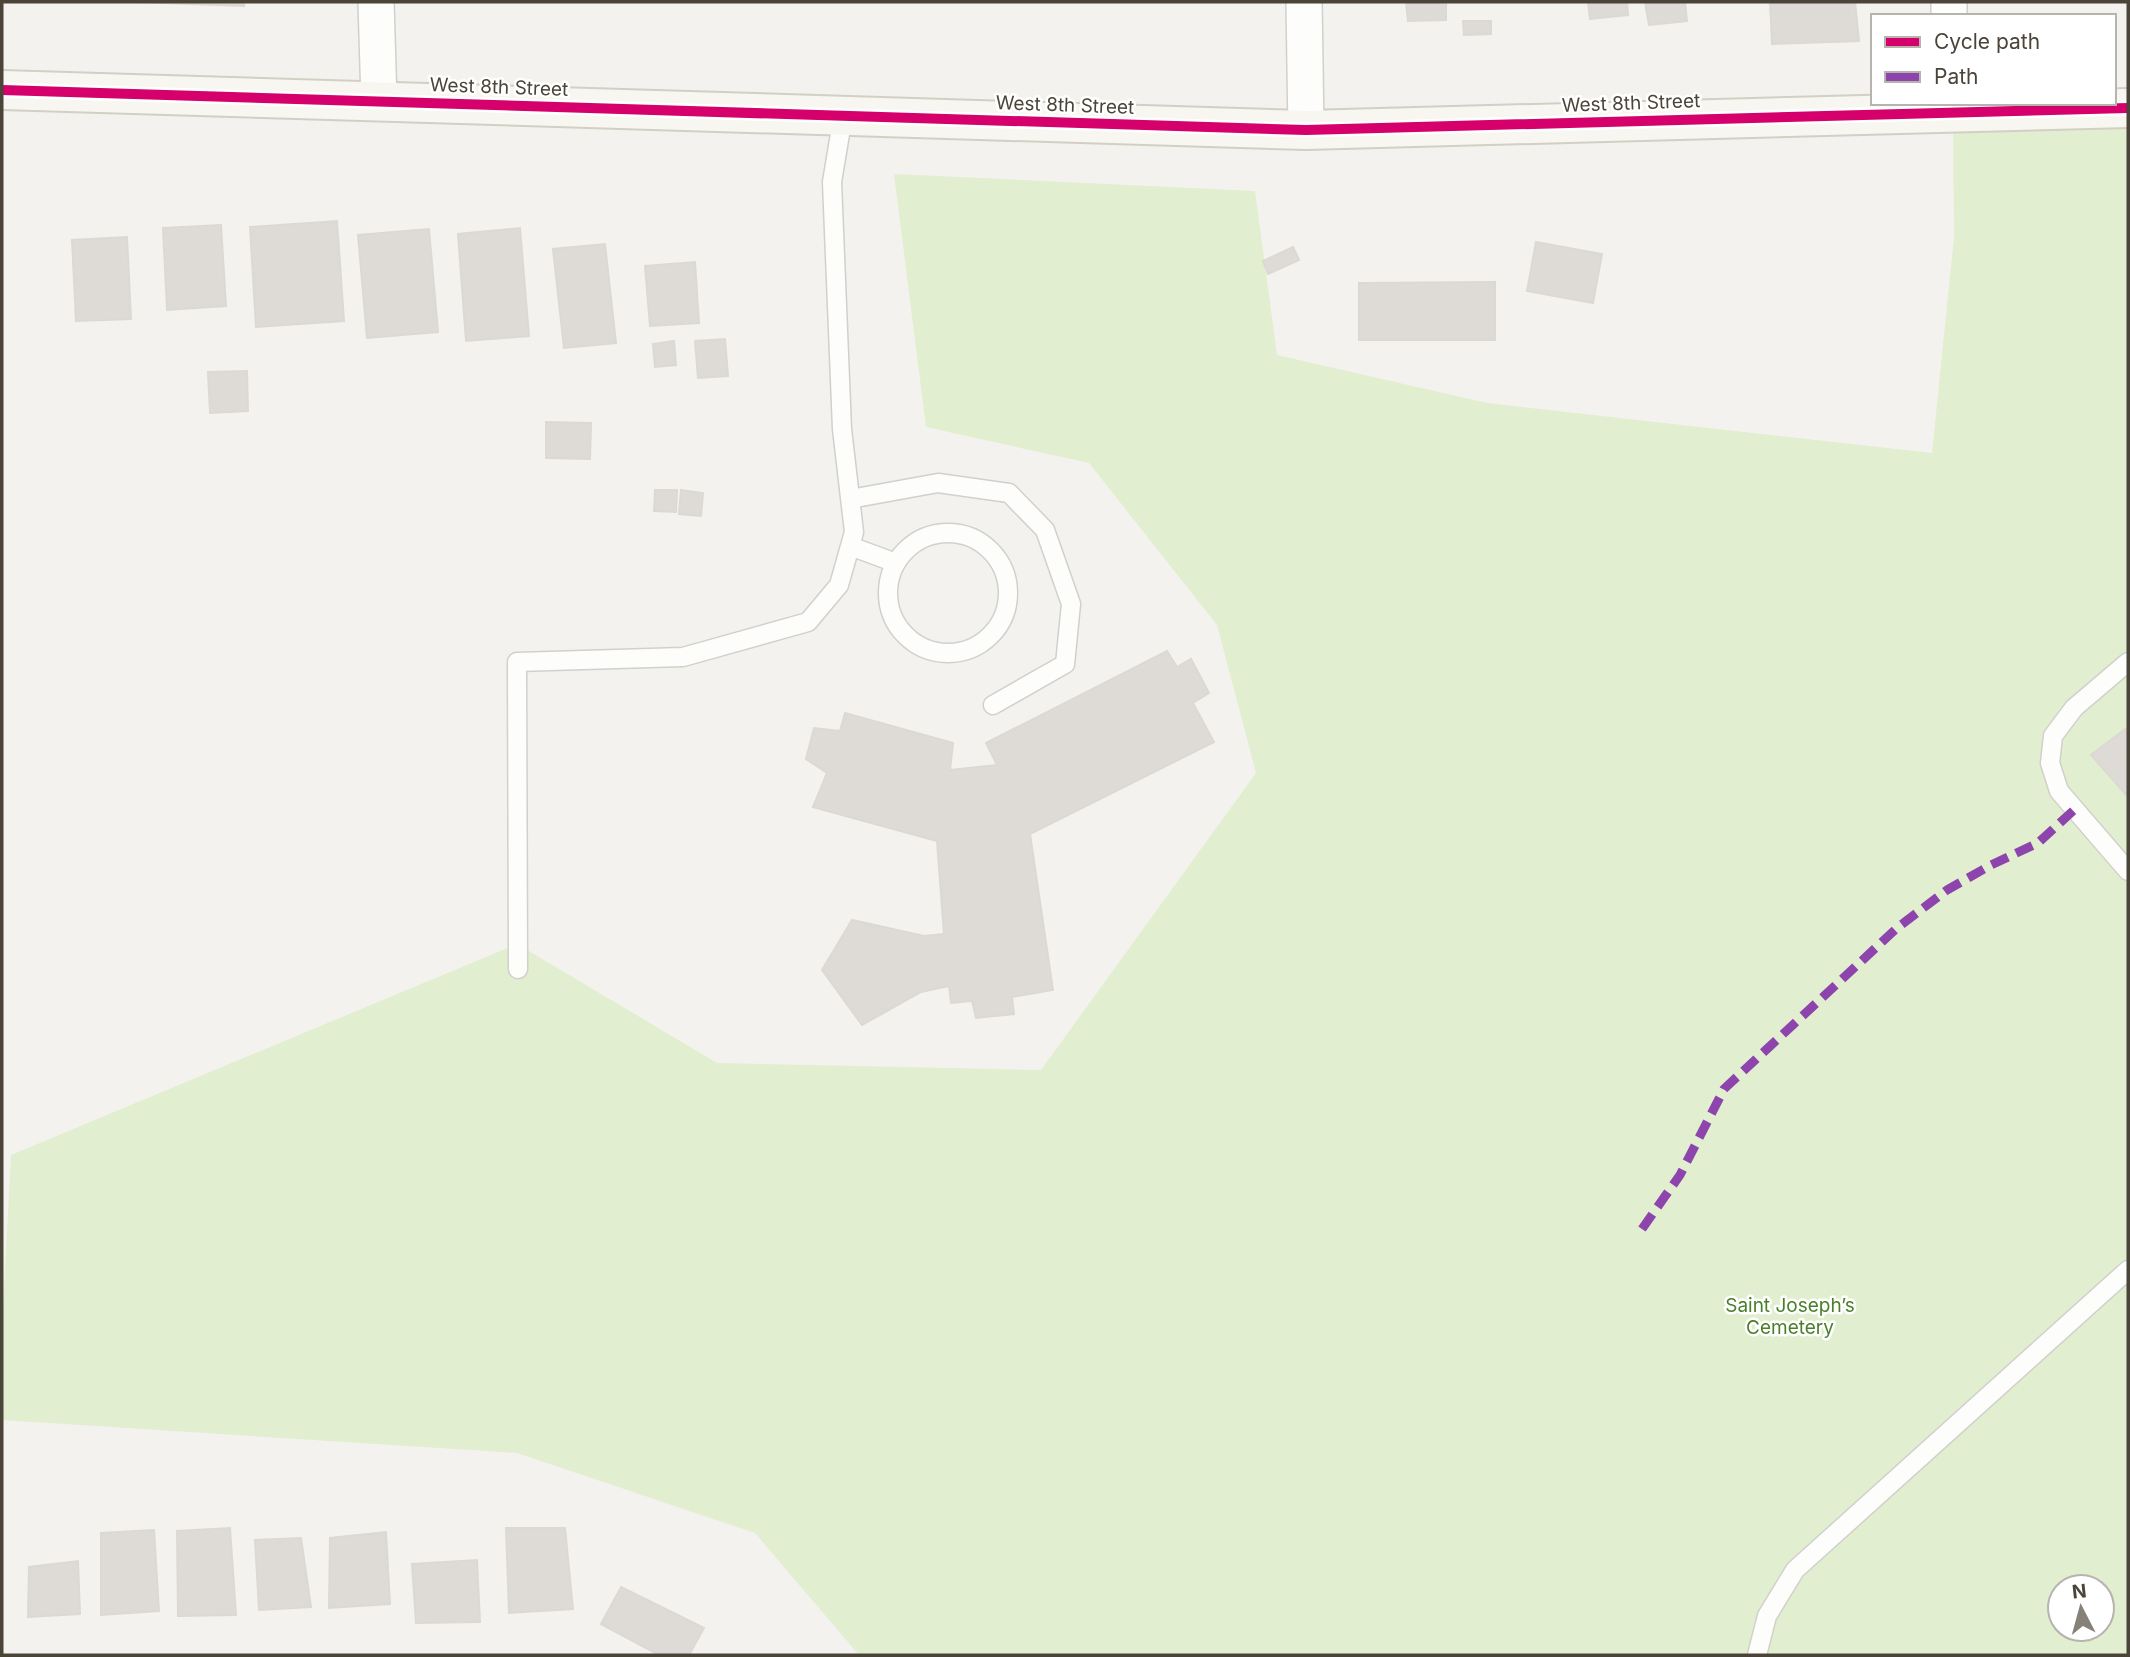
<svg xmlns="http://www.w3.org/2000/svg" width="2130" height="1657" font-family="Inter,sans-serif">
<rect width="100%" height="100%" fill="#f4f2ee"/>
<path fill="#e1eecf" fill-rule="evenodd" d="M 2128,108 L 2128,1655 L 859,1655 L 755,1533 L 517,1453 L 2,1420 L 2,1330 L 11,1155 L 517,944 L 717,1063 L 1041,1070 L 1256,773 L 1217,625 L 1089,463 L 926,427 L 894,174 L 1255,191 L 1277,355 L 1487,403 L 1932,453 L 1954,237 L 1953,112 ZM 2060,1587 L 2102,1587 L 2102,1629 L 2060,1629 Z"/>
<path fill="#dedbd6" stroke="#dcd9d4" stroke-width="2" d="M 138,2 L 244,2 L 244,6 Z
M 1406,2 L 1446,2 L 1446,20 L 1408,21 Z
M 1588,2 L 1627,2 L 1628,15 L 1590,19 Z
M 1645,2 L 1685,2 L 1687,21 L 1649,25 Z
M 1770,2 L 1855,2 L 1859,41 L 1772,44 Z
M 1463,21 L 1491,21 L 1491,34 L 1464,35 Z
M 337,221 L 344,321 L 256,327 L 250,227 Z
M 221,225 L 226,306 L 167,310 L 163,228 Z
M 520,228 L 529,336 L 466,341 L 458,234 Z
M 429,229 L 438,332 L 367,338 L 358,235 Z
M 127,237 L 131,319 L 76,321 L 72,240 Z
M 1536,242 L 1602,254 L 1593,303 L 1527,291 Z
M 605,244 L 616,343 L 564,348 L 553,249 Z
M 1293,247 L 1299,260 L 1268,274 L 1263,261 Z
M 695,262 L 699,323 L 650,326 L 645,266 Z
M 1495,282 L 1495,340 L 1359,340 L 1359,283 Z
M 725,339 L 728,376 L 698,378 L 695,341 Z
M 674,341 L 676,365 L 655,367 L 653,344 Z
M 247,371 L 248,411 L 210,413 L 208,372 Z
M 546,422 L 591,423 L 590,459 L 546,458 Z
M 655,490 L 677,490 L 676,512 L 654,511 Z
M 681,490 L 703,493 L 701,516 L 679,514 Z
M 1167,651 L 1177,667 L 1191,659 L 1209,693 L 1193,703 L 1214,742 L 1030,834 L 1053,990 L 1012,997 L 1014,1014 L 976,1018 L 972,1001 L 951,1003 L 949,986 L 921,992 L 862,1025 L 822,970 L 852,920 L 924,936 L 944,934 L 937,841 L 813,807 L 827,773 L 806,759 L 814,728 L 840,731 L 845,713 L 953,743 L 950,770 L 997,765 L 986,743 Z
M 2128,727 L 2128,797 L 2091,755 Z
M 230,1528 L 236,1615 L 178,1616 L 177,1531 Z
M 506,1528 L 565,1528 L 573,1609 L 509,1613 Z
M 154,1530 L 159,1611 L 101,1615 L 101,1533 Z
M 386,1532 L 390,1604 L 329,1608 L 330,1538 Z
M 301,1538 L 311,1607 L 259,1610 L 255,1540 Z
M 477,1560 L 480,1622 L 416,1623 L 412,1564 Z
M 78,1561 L 80,1614 L 28,1617 L 29,1567 Z
M 621,1587 L 704,1628 L 689,1655 L 659,1655 L 601,1624 Z"/>
<g fill="none" stroke-linecap="round" stroke-linejoin="round">
<g stroke="#d2d0cb" stroke-width="21">
<path id="lane" d="M 850,499 L 938,483 L 1009,493 L 1045,530 L 1071,604 L 1065,664 L 993,705
M888 593a60 60 0 1 1 120 0a60 60 0 1 1-120 0Z
M 850,546 L 896,563
M 2128,662 L 2074,708 L 2053,736 L 2050,763 L 2059,791 L 2128,871
M 518,969 L 517,662 L 683,657 L 808,622 L 839,585 L 854,532 L 842,429 L 832,182 L 843,116
M 1757,1655 L 1767,1616 L 1795,1570 L 2128,1270"/>
</g>
<g stroke="#d2d0cb" stroke-width="38">
<path id="street" d="M 376,2 L 379,101
M 1304,2 L 1306,130
M 1949,2 L 1949,16"/>
</g>
<g stroke="#d3cfc5" stroke-width="42">
<path id="secondary" d="M 2,90 L 1306,130 L 2128,108"/>
</g>
<use href="#lane" stroke="#fdfdfc" stroke-width="18"/>
<use href="#street" stroke="#fdfdfc" stroke-width="35"/>
<use href="#secondary" stroke="#f7f6f1" stroke-width="38"/>
<path stroke="#8e44ad" stroke-width="9" stroke-dasharray="18 9" stroke-linecap="butt" d="M 1642,1229 L 1680,1175 L 1724,1089 L 1897,928 L 1947,890 L 1991,865 L 2038,843 L 2075,809"/>
<g stroke="#fff" stroke-width="15">
<path id="cycleway" d="M 2,90 L 1306,130 L 2128,108"/>
</g>
<use href="#cycleway" stroke="#d6006c" stroke-width="10"/>
</g>
<g text-anchor="middle" dominant-baseline="central" stroke-width="5" stroke-linejoin="round" paint-order="stroke">
<g font-size="19" fill="#4b4439" stroke="#fff">
<text transform="translate(499 87) rotate(2)">West 8th Street</text>
<text transform="translate(1631 103) rotate(-2)">West 8th Street</text>
<text transform="translate(1065 105) rotate(2)">West 8th Street</text>
</g>
<g font-size="19" fill="#4a7f2a" stroke="#fff">
<text x="1790" y="1305">Saint Joseph’s<tspan x="1790" dy="22">Cemetery</tspan></text>
</g>
</g>
<rect width="2130" height="1657" fill="none" stroke="#4b4439" stroke-width="7"/>
<rect x="1871" y="14" width="245" height="91" fill="#ffffff" stroke="#b7b4b0" stroke-width="2"/>
<rect x="1885" y="37" width="35" height="10" fill="#d6006c" stroke="#b7b4b0" stroke-width="2"/>
<text x="1934" y="49" font-size="21" fill="#4b4439">Cycle path</text>
<rect x="1885" y="72" width="35" height="10" fill="#8e44ad" stroke="#b7b4b0" stroke-width="2"/>
<text x="1934" y="84" font-size="21" fill="#4b4439">Path</text>
<g transform="translate(2081 1608) rotate(354)"><circle r="33" fill="#ffffff" stroke="#b7b4b0" stroke-width="2"/>
<path d="M0-5L12 26L0 18L-12 26Z" fill="#868178"/>
<text y="-10" font-size="19" font-weight="bold" text-anchor="middle" fill="#4b4439">N</text>
</g>
</svg>
